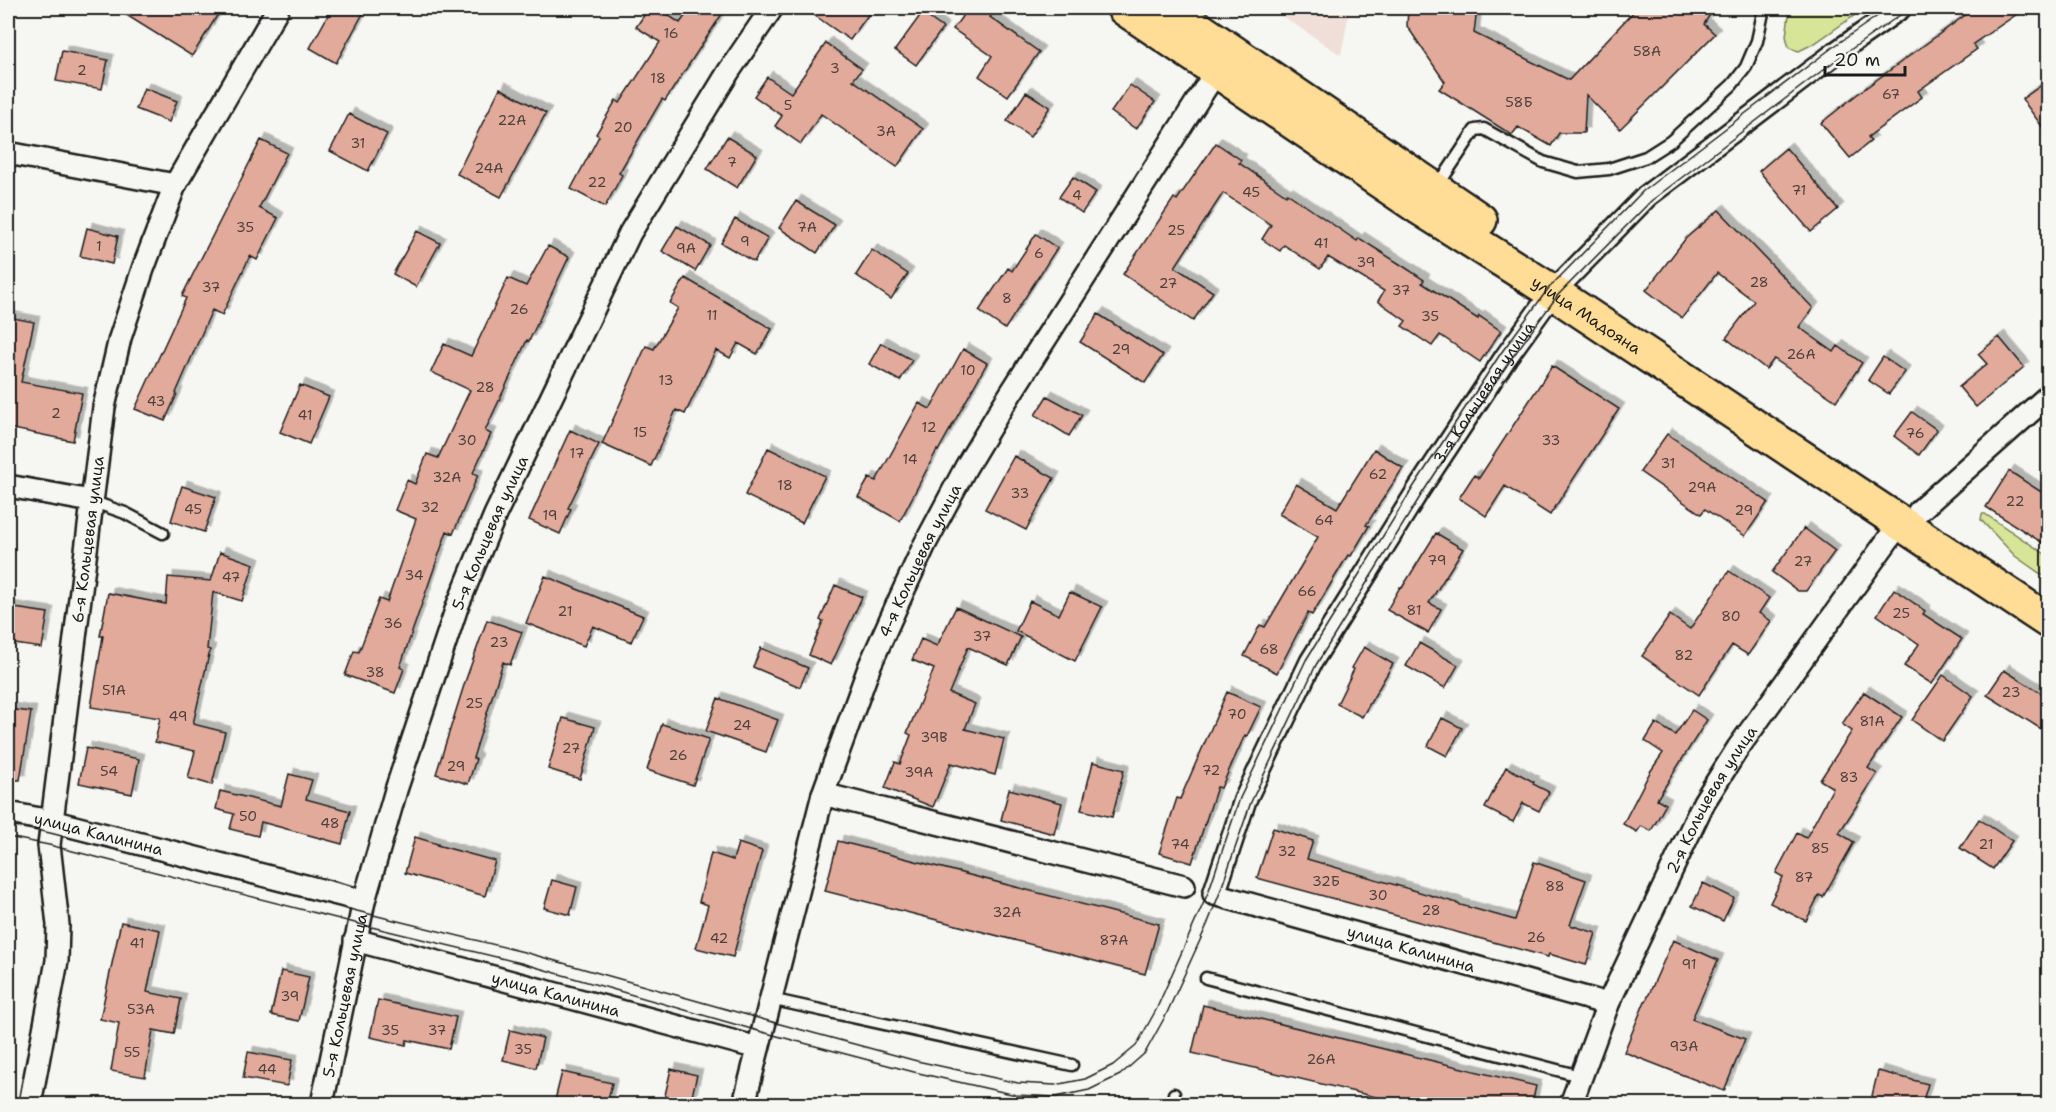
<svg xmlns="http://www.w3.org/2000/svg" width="2056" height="1112" font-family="'Shantell Sans',sans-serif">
<defs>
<filter id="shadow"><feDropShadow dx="5.5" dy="-5.5" stdDeviation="0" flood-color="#0004"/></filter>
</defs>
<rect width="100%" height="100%" fill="#f6f6f2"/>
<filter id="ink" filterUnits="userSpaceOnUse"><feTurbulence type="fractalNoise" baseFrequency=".0167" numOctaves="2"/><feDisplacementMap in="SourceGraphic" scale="12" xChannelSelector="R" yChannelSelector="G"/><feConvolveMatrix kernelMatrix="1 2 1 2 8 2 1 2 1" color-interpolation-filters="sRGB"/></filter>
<g filter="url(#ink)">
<path fill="#f0dfd8" d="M 1270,8 L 1350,8 L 1341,55 Z"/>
<path fill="#d7e598" stroke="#7a805a" stroke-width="1.5" d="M 1790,8 L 1865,8 L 1815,43 L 1799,51 L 1789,48 L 1786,36 Z
M 1982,514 L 1985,514 L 2048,556 L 2048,579 L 2015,556 L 1981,520 Z"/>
<path fill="#e2aa9a" stroke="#1c1c1c" stroke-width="1.5" filter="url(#shadow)" d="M 115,8 L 222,8 L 192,56 Z
M 332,8 L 366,8 L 336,63 L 310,48 Z
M 649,8 L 657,8 L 680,23 L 691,8 L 726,8 L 665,101 L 662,99 L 619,173 L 622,175 L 605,207 L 571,189 L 599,136 L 596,134 L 616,100 L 620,103 L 660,42 L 636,27 Z
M 804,8 L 873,8 L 850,40 Z
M 968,8 L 997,8 L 990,17 L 1039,52 L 1008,96 L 979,76 L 992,56 L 953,29 Z
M 1408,8 L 1477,8 L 1474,33 L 1569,80 L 1637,8 L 1714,8 L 1704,24 L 1715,34 L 1620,129 L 1586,95 L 1584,133 L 1559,133 L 1551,146 L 1518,127 L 1512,135 L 1439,89 L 1445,82 L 1407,26 Z
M 1975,8 L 2026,8 L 1973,44 L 1977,49 L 1918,91 L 1922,97 L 1868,137 L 1871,141 L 1850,158 L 1821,123 L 1860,92 Z
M 922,13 L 943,28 L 916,65 L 895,50 Z
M 826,43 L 862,69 L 853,80 L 923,129 L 897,167 L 821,114 L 801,144 L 775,126 L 782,116 L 754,96 L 767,77 L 791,93 Z
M 62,51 L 108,60 L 102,89 L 56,81 Z
M 2049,80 L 2049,136 L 2022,99 Z
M 1130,85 L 1155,102 L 1136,129 L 1111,112 Z
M 144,88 L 177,101 L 169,122 L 136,109 Z
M 500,88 L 546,113 L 501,197 L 457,174 Z
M 1026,92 L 1050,107 L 1030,137 L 1007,121 Z
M 349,114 L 387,134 L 368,171 L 330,151 Z
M 727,137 L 757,155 L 737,188 L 707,169 Z
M 261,140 L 287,153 L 259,208 L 278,218 L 257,260 L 250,256 L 222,315 L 212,310 L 176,393 L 177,394 L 165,421 L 135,409 L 186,298 L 182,296 Z
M 1216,143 L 1241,160 L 1239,163 L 1286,195 L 1287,193 L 1357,241 L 1359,238 L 1406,268 L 1424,280 L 1422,283 L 1478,319 L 1479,316 L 1501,331 L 1480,362 L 1440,335 L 1432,346 L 1402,326 L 1406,321 L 1378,301 L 1384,291 L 1328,257 L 1320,269 L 1284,245 L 1280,251 L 1262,239 L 1271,225 L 1223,193 L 1175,267 L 1213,292 L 1193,321 L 1123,274 L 1174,198 L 1177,200 Z
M 1786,148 L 1838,209 L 1811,232 L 1759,171 Z
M 1073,177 L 1096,192 L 1082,213 L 1059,197 Z
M 796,201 L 835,225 L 817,253 L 779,228 Z
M 1719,210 L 1813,308 L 1799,327 L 1834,352 L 1838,346 L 1862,363 L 1836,401 L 1774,359 L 1766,369 L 1726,338 L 1754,301 L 1717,273 L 1682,318 L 1646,290 L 1686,238 Z
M 735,219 L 768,238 L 754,262 L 721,243 Z
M 677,226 L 710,245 L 695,271 L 662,251 Z
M 87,228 L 118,236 L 112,264 L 80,256 Z
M 417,231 L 440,243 L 416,287 L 393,274 Z
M 1036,234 L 1057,248 L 1005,329 L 979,311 L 1008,268 L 1012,271 Z
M 548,246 L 569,257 L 529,341 L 527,340 L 485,431 L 491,434 L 473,473 L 478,475 L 453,534 L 447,531 L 400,667 L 404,669 L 395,693 L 345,675 L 354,651 L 359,652 L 379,599 L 387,602 L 416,519 L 395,510 L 407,480 L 415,484 L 427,454 L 438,458 L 470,390 L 431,372 L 444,344 L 471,356 L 508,278 L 526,286 Z
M 872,250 L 908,274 L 891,299 L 856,275 Z
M 685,278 L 772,329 L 757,354 L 738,343 L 730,358 L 716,350 L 685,414 L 676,410 L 651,466 L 602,444 L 646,346 L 654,349 L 678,308 L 670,303 Z
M 1098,314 L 1163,355 L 1145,383 L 1080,342 Z
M 8,317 L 34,322 L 21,382 L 82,393 L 73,441 L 8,428 Z
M 1999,337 L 2024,367 L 1976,407 L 1959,387 L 1987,364 L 1978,354 Z
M 881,343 L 912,360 L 900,381 L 869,364 Z
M 963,349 L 987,363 L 938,451 L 937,450 L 900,521 L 858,497 L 869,478 L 876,481 L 919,403 L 930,409 Z
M 1883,357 L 1905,372 L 1889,394 L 1868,380 Z
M 1552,366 L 1619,409 L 1550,515 L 1505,486 L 1486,516 L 1459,498 L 1474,475 L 1479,478 Z
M 300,385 L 329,397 L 309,444 L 280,432 Z
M 1047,396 L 1082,415 L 1069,436 L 1035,415 Z
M 1912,412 L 1937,430 L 1919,455 L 1894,436 Z
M 570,430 L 599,444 L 568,508 L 571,509 L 560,534 L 529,520 Z
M 1667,434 L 1768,502 L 1745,536 L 1705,509 L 1701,514 L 1640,472 Z
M 768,448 L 825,476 L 802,523 L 745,495 Z
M 1374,449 L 1403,468 L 1366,525 L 1369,526 L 1351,556 L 1348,555 L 1312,615 L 1308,613 L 1277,673 L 1244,656 L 1260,625 L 1265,627 L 1318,537 L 1279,514 L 1296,484 L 1337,508 Z
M 1014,456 L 1054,478 L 1026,530 L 985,509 Z
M 2009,471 L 2049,497 L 2049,547 L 1986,507 Z
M 182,486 L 216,497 L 204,532 L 171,521 Z
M 1804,528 L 1835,551 L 1806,591 L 1798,591 L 1772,572 Z
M 1436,533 L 1463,549 L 1429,603 L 1441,609 L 1428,633 L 1387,610 L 1400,587 L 1402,588 Z
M 220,552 L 254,564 L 242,601 L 213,592 L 207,649 L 210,650 L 193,724 L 225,732 L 212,785 L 188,778 L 195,751 L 155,742 L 160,718 L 91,707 L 103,636 L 100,636 L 108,593 L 166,604 L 168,577 L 211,581 Z
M 1729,571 L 1769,598 L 1759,613 L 1771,621 L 1748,655 L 1732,645 L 1699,695 L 1642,656 L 1670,615 L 1690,629 Z
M 545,576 L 643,616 L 631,642 L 593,626 L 584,646 L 526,623 Z
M 835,585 L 862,597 L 831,665 L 809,655 L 823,621 L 820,620 Z
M 1894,589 L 1925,611 L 1923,614 L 1962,639 L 1932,684 L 1904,666 L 1919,644 L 1877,615 Z
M 1070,592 L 1102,607 L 1075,661 L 1016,631 L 1030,601 L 1059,615 Z
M 8,607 L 48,613 L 42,648 L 8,643 Z
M 956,607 L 1021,637 L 1008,665 L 968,647 L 949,693 L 975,704 L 965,729 L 1004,739 L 995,775 L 951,763 L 933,807 L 885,788 L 895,762 L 900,764 L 911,735 L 907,733 L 934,669 L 912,660 L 921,639 L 937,646 Z
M 487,620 L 522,632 L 510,665 L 503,662 L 473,758 L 476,759 L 468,784 L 436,774 L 465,682 Z
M 1419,643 L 1458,665 L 1445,688 L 1406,666 Z
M 1364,647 L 1393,664 L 1362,717 L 1337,704 L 1354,669 L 1352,668 Z
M 761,648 L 808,668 L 800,687 L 753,667 Z
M 2004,670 L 2049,698 L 2049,734 L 1987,695 Z
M 1943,675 L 1973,696 L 1942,741 L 1912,720 Z
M 1227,692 L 1261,707 L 1247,736 L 1245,735 L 1221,788 L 1217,787 L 1192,863 L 1159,853 L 1177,798 L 1180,799 Z
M 1864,692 L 1902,717 L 1868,768 L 1877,774 L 1839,833 L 1854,842 L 1823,897 L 1819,895 L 1806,921 L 1770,903 L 1783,877 L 1776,873 L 1797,833 L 1806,838 L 1833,788 L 1820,780 L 1852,731 L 1842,724 Z
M 718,698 L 778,720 L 766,752 L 706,731 Z
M 8,709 L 31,712 L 20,780 L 8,780 Z
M 1692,710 L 1707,720 L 1657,799 L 1666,804 L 1651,831 L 1641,826 L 1637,832 L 1623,824 L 1650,772 L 1663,753 L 1645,741 L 1656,723 L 1675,735 Z
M 563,718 L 595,727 L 580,779 L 548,769 Z
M 1442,718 L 1462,728 L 1447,756 L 1428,746 Z
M 662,724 L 709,739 L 693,785 L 647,770 Z
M 86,748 L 139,759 L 132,794 L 79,783 Z
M 1093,762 L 1124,770 L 1112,817 L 1081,810 Z
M 1506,767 L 1534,782 L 1533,784 L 1549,792 L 1539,811 L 1523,803 L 1513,822 L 1485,808 Z
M 289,774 L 312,780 L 306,799 L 350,811 L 342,844 L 261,822 L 258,836 L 230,829 L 234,814 L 216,809 L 220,791 L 281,806 Z
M 1009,789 L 1062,803 L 1054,834 L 1001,820 Z
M 1979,819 L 2012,841 L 1993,869 L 1960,848 Z
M 1273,828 L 1313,841 L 1307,859 L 1457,903 L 1457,904 L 1515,920 L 1534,862 L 1586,880 L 1570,925 L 1596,933 L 1586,965 L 1549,954 L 1548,957 L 1515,948 L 1257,878 Z
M 415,837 L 438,844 L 437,845 L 495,861 L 485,896 L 405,873 Z
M 838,841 L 1159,924 L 1145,974 L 825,891 Z
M 738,843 L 762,851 L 733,957 L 696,948 L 708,905 L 699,902 L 711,853 L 733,860 Z
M 552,880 L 577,887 L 570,915 L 544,908 Z
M 1703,883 L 1734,898 L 1723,921 L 1692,906 Z
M 121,922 L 160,930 L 147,992 L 181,999 L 174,1034 L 153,1030 L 145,1077 L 111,1071 L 119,1023 L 100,1019 Z
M 1673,940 L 1718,960 L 1692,1019 L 1745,1039 L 1724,1091 L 1624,1052 L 1645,1001 L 1646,1001 Z
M 281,971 L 309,977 L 299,1021 L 271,1015 Z
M 378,1000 L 456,1017 L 449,1049 L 407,1040 L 406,1045 L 370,1037 Z
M 1203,1005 L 1536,1086 L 1532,1104 L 1405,1104 L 1192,1053 Z
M 510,1030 L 543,1038 L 536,1068 L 503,1060 Z
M 248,1052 L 292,1060 L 287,1086 L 243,1078 Z
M 671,1069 L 697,1075 L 690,1104 L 663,1104 Z
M 1878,1071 L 1928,1084 L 1922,1104 L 1870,1104 Z
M 562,1072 L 612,1083 L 607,1104 L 554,1104 Z"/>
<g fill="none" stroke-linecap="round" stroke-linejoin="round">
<g stroke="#1c1c1c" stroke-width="15">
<path id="service" d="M 1437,187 L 1475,130 L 1484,129 L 1543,162 L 1578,172 L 1609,169 L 1646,157 L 1671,141 L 1732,85 L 1746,67 L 1757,41 L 1764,8
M 91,501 L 125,513 L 163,533
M 1206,978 L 1580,1076
M 770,999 L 1072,1065
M 1172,1104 L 1174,1094"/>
</g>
<g stroke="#1c1c1c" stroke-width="26">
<g id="minor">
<path d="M 8,153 L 175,185"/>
<path d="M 8,486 L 91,501"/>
<path d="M 1919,511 L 2048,396"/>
<path d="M 823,794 L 1184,886"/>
<path id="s1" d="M 8,813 L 51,821 L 364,901"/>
<path id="s2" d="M 355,940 L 758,1048"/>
<path id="s3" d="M 1608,1004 L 1214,894 L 1245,800 L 1311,662 L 1419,489 L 1506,357 L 1553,292 L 1647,196 L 1837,52 L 1900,8"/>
<path id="s4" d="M 30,1104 L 57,961 L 58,925 L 49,845 L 104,407 L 120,338 L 143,269 L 175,185 L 278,8"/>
<path id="s5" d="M 322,1104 L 364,901 L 396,790 L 457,607 L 495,515 L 630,233 L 729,71 L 772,8"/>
<path id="s6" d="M 744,1104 L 823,794 L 870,665 L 896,607 L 925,544 L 966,467 L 1002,407 L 1217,70"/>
<path id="s7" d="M 1571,1104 L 1608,1004 L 1704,802 L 1738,748 L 1900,523"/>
</g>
</g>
<g stroke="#1c1c1c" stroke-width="38">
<g id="primary">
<path id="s8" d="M 1124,8 L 1420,208 L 1548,289 L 2048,621"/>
<path d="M 1168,8 L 1480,220"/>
</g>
</g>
<use href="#service" stroke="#f6f6f2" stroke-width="10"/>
<use href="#minor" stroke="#f6f6f2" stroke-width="21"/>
<use href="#primary" stroke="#ffdd96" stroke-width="33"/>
<path stroke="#1c1c1c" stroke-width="1.5" d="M 8,824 L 50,833 L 361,912 L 524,952 L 765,1020 L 917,1061 L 1018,1083 L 1055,1085 L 1085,1079 L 1113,1065 L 1136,1046 L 1156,1010 L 1208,893 L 1240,798 L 1306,660 L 1414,486 L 1501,353 L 1548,289 L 1643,191 L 1833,47 L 1889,8
M 8,837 L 49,845 L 359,924 L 521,963 L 762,1032 L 914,1072 L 1016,1095 L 1056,1097 L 1089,1090 L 1120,1075 L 1145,1053 L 1166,1015 L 1207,925 L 1219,895 L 1251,802 L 1316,665 L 1423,492 L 1511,359 L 1558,295 L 1651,201 L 1840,57 L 1910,8"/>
</g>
</g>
<g text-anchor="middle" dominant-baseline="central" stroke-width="6" stroke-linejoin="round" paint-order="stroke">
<g font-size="14" fill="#4e403c">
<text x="671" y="33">16</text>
<text x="1647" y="51">58А</text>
<text x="835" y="68">3</text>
<text x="82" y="70">2</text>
<text x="658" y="78">18</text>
<text x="1891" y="94">67</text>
<text x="1519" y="102">58Б</text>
<text x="788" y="105">5</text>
<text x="512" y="120">22А</text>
<text x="623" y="127">20</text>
<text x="886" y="131">3А</text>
<text x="358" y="143">31</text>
<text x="732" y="162">7</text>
<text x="489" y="168">24А</text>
<text x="597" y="182">22</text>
<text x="1799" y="190">71</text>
<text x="1251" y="192">45</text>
<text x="1077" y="195">4</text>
<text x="245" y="227">35</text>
<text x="807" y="227">7А</text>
<text x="1176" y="230">25</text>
<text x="745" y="241">9</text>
<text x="1321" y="243">41</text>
<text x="99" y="246">1</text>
<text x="686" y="248">9А</text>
<text x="1039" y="253">6</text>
<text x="1366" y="262">39</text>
<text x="1759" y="282">28</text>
<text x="1168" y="283">27</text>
<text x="211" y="287">37</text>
<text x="1401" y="290">37</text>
<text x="1007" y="298">8</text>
<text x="519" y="309">26</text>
<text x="712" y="315">11</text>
<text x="1430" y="316">35</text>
<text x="1121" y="349">29</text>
<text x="1801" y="354">26А</text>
<text x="968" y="370">10</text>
<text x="666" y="380">13</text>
<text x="485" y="387">28</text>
<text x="156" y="401">43</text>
<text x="56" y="413">2</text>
<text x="305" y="415">41</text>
<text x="929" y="427">12</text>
<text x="640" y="432">15</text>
<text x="1915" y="433">76</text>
<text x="467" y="440">30</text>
<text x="1551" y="440">33</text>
<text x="577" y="453">17</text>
<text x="910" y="459">14</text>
<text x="1668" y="463">31</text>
<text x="1378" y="474">62</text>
<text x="447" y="477">32А</text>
<text x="785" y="485">18</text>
<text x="1702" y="487">29А</text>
<text x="1020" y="493">33</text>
<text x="2015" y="501">22</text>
<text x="430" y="507">32</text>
<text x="193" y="509">45</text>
<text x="1744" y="510">29</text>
<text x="550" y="515">19</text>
<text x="1324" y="520">64</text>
<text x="1437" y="560">79</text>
<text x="1803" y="561">27</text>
<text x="414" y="575">34</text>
<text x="231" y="577">47</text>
<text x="1307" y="591">66</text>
<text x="1414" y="610">81</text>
<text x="565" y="611">21</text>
<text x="1901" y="613">25</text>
<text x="1731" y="616">80</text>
<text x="393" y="623">36</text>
<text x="982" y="636">37</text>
<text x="499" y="642">23</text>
<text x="1269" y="649">68</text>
<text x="1684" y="655">82</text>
<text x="375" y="672">38</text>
<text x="114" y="690">51А</text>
<text x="2011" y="692">23</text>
<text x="474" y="703">25</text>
<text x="1237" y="714">70</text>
<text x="178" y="716">49</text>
<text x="1872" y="721">81А</text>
<text x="742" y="725">24</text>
<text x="934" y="737">39В</text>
<text x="571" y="748">27</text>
<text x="678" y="755">26</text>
<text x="456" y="766">29</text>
<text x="1211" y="770">72</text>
<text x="109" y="771">54</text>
<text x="919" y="772">39А</text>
<text x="1849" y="777">83</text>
<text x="248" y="816">50</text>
<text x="330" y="823">48</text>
<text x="1180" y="844">74</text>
<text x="1986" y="844">21</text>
<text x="1820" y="848">85</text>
<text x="1287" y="851">32</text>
<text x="1804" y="877">87</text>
<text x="1326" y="881">32Б</text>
<text x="1555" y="886">88</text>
<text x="1378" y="895">30</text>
<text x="1431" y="910">28</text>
<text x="1007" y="912">32А</text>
<text x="1536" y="937">26</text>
<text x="719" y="938">42</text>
<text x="1114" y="940">87А</text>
<text x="137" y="943">41</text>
<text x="1689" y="964">91</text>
<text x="290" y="996">39</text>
<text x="141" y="1009">53А</text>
<text x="390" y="1030">35</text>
<text x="437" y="1030">37</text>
<text x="1684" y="1046">93А</text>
<text x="523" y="1049">35</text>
<text x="132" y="1052">55</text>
<text x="1321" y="1059">26А</text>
<text x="267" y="1069">44</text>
</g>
<g font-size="16" fill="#1c1c1c" stroke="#f6f6f2">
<text stroke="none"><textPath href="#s8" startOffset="555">улица Мадояна</textPath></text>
<text stroke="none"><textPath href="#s3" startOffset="981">3-я Кольцевая улица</textPath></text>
<text stroke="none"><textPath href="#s5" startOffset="597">5-я Кольцевая улица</textPath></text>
<text stroke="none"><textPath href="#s4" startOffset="570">6-я Кольцевая улица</textPath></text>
<text stroke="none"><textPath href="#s6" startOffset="573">4-я Кольцевая улица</textPath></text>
<text stroke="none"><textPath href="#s7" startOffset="336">2-я Кольцевая улица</textPath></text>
<text stroke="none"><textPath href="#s1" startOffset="93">улица Калинина</textPath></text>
<text transform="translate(1411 949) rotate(16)">улица Калинина</text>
<text stroke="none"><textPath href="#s2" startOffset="208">улица Калинина</textPath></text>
<text stroke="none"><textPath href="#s5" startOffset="111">5-я Кольцевая улица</textPath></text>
</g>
</g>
<rect width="2056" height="1112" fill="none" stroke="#f6f6f2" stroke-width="30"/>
<rect x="15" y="15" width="2026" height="1082" fill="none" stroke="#1c1c1c" stroke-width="2" filter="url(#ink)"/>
<path d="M1825 66v9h80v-9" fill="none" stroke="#1c1c1c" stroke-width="3"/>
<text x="1834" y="66" font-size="18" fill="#1c1c1c" stroke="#f6f6f2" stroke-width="4.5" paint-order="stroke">20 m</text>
</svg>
